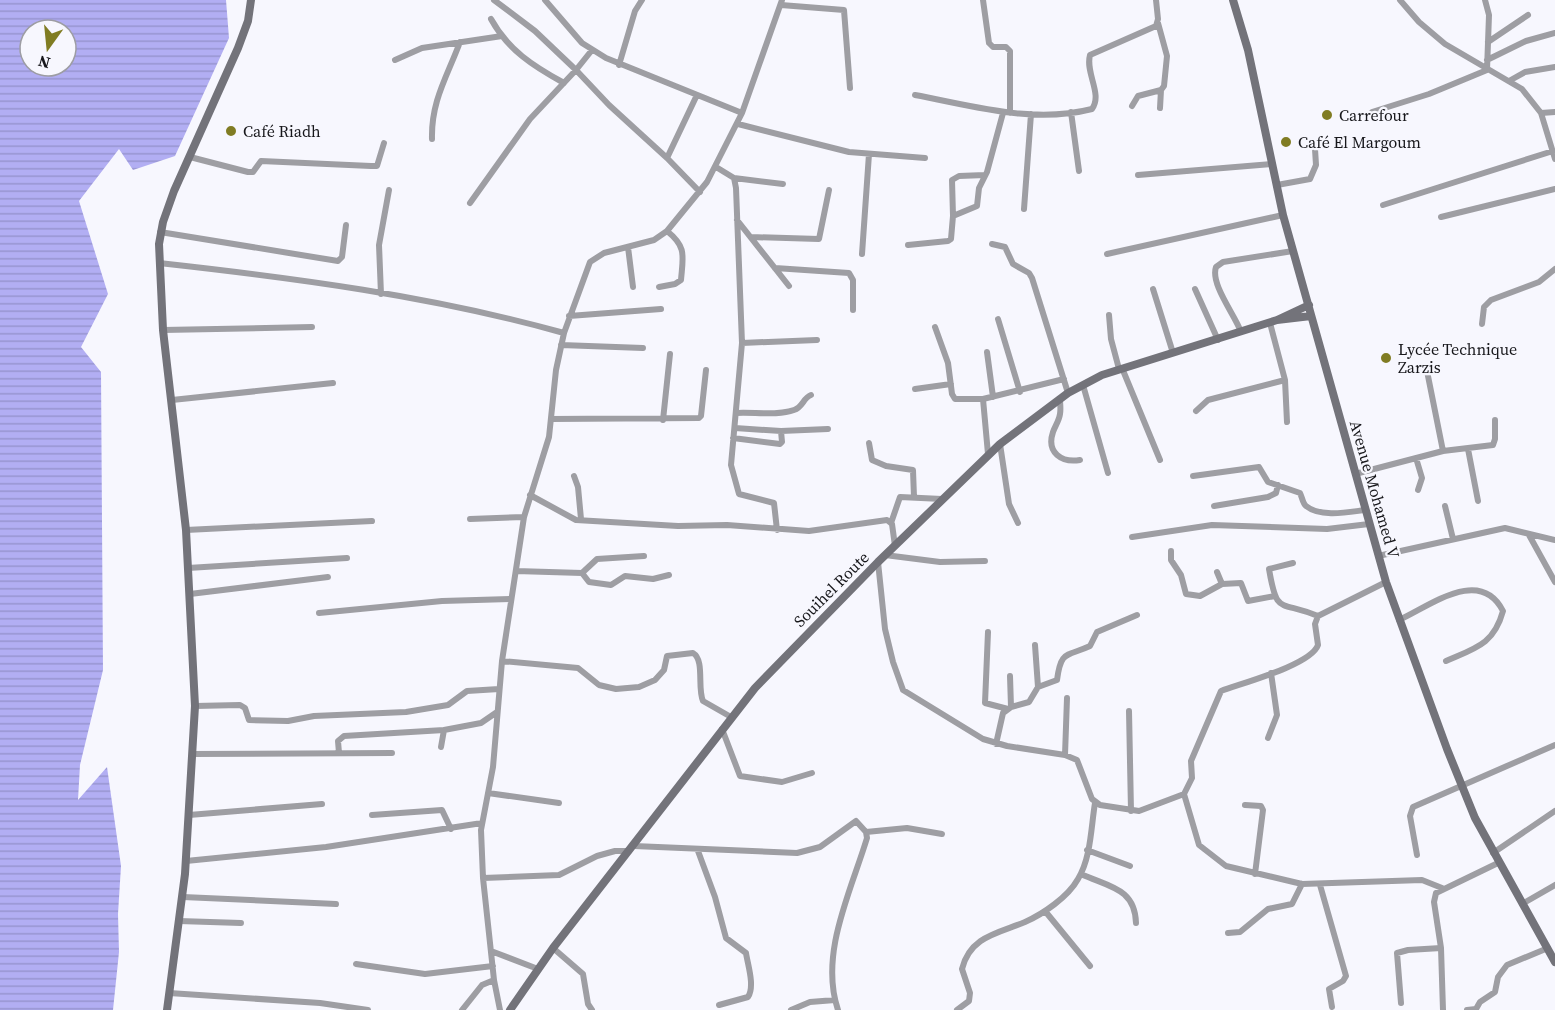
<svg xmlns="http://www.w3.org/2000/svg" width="1555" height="1010" font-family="'Source Serif 4',serif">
<defs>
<pattern id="water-rules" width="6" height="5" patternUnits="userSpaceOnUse" patternTransform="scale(1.5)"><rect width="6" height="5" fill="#b2aef3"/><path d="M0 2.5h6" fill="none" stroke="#9895d0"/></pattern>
</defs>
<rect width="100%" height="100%" fill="#f7f7fe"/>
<path fill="url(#water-rules)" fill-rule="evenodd" d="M 0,0 L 226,0 L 229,38 L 175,156 L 133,170 L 119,149 L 79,201 L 108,294 L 81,347 L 101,372 L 103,670 L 80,765 L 78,800 L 107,767 L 121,866 L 118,914 L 119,952 L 113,1010 L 0,1010 ZM 30,30 L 66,30 L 66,66 L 30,66 Z"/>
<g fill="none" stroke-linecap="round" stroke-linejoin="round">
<path stroke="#9e9ea3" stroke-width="6" d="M 983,0 L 989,43 L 993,47 L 1006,47 L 1010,51 L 1010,113
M 1400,0 L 1419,22 L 1445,44 L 1522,89 L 1541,113 L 1555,159
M 781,5 L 844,10 L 850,88
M 491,19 C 508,50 533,66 564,83
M 1488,42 L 1528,15
M 592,50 L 576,70 L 609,105 L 667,158
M 395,60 L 422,48 L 502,36
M 1487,60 L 1526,41 L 1555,33
M 619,65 L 635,11 L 642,0
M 1509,81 L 1525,72 L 1555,67
M 915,95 C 974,106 1033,124 1092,109 C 1103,94 1085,73 1090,55 L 1156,26 L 1158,19 L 1156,0
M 696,97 L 667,158 L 700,192
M 1132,106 L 1138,96 L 1161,90 L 1164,86 L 1167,56 L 1158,23
M 1160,108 L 1161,90
M 1071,112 L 1079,171
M 1372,112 L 1429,94 L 1487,70 L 1489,15 L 1485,0
M 742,113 L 782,0
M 1541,113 L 1555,112
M 738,124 L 849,152 L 925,158
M 432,139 C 431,101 447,77 460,42
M 190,157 L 248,172 L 253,172 L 261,161 L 371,166 L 377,166 L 384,143
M 716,167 L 734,178 L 736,188 L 742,343 L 731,465 L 739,494 L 774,503 L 777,530
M 1138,175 L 1272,164
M 734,178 L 783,184
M 1277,185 L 1310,179 L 1316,165 L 1315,149
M 470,203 L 530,119 L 576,70 L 535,31 L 494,0
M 1383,205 L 1553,151
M 1024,209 L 1031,114
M 953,216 L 952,180 L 959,176 L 985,175
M 1441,217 L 1555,189
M 737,220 L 789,286
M 160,232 L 338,261 L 342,257 L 346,225
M 751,237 L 819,239 L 829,190
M 992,244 L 1005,247 L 1013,264 L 1029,273 L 1032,278 L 1068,393
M 908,245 L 948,241 L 951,239 L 953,216 L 977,206 L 979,188 L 987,172 L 1003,113
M 628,247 L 633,287
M 862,254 L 869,154
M 1107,254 L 1283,215
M 159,263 C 295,278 432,296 564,333
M 775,268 L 849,273 L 853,280 L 853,310
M 659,287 L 675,284 L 681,280 C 683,256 687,247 667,231
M 1153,289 L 1173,353
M 1195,289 L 1218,340
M 381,294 L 379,245 L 389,190
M 1109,315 L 1111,339 L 1119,369
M 569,316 L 661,309
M 998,319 L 1020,392
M 1270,323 L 1285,380 L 1287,422
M 1482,324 L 1484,307 L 1491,300 L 1539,282 L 1555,269
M 935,327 L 948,363 L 952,394 L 955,399 L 983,399 L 1064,379
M 163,330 L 312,327
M 1241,332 C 1235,315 1210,284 1216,267 L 1223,262 L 1293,251
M 742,343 L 817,340
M 561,345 L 643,348
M 987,352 L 993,397
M 1122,368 L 1160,460
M 1427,371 L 1443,451
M 1083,385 L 1108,473
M 915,389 L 951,384
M 983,399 L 988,454
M 1060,399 C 1060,404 1061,409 1060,414 C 1059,421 1055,426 1053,432 C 1046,453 1062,463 1080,460
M 172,400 L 333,383
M 1196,411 L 1208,400 L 1285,380
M 737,413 C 754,412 778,416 794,410 C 803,407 803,398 811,395
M 551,419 L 699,418 L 701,416 L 706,370
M 663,420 L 670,354
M 781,431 L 828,429
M 733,438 L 780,444 L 782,442 L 781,431 L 735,428
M 869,443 L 872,460 L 886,466 L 913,470 L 914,497
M 1000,444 L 1009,504 L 1018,523
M 1468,449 L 1478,501
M 1416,458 L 1422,478 L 1418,490
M 1355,474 L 1443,451 L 1493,445 L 1495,439 L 1495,420
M 574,476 L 578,487 L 581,519
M 1193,476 L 1259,467 L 1268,482 L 1300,493 C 1302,497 1303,504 1306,506 C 1321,518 1349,512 1365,510
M 530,495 L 576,520 L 678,526 L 727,525 L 809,531 L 887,520 L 892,524 L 895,546
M 1214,506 L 1268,497 L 1276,493 L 1278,485
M 1445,506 L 1453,539
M 470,519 L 524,517
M 891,523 L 900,497 L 942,499
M 186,530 L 372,521
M 1529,535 L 1555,582
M 1132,537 L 1212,525 L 1327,529 L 1369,524
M 1171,551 L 1171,560 L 1181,575 L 1186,594 L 1200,596 L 1222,584
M 885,555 L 940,562 L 985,561
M 1378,556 L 1505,528 L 1555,540
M 878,562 L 885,629 L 893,662 L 903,690 L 983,739 L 1007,746 L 1065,755 L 1077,760 L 1092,799 L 1100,805 L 1139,811 L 1184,794 L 1199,845 L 1226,866 L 1302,884 L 1422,880 L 1442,888
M 1293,563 L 1269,569 C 1277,616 1279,600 1318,616
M 188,568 L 347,558
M 516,571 L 582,573
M 1217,572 L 1222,584 L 1241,583 L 1248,601 L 1275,596
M 582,573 L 589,582 L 611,585 L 625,576 L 653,579 L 669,575
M 582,573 L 597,559 L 644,556
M 190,594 L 328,577
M 319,613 L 442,601 L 511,599
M 1399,620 C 1430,606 1480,566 1503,611 C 1494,644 1476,648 1446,661
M 988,632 L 985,703 L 1008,709
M 1035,645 L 1038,687
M 502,661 L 578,668 L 599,685 L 616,689 L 639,687 L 655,680 L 664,670 L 667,656 L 693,653 C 705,660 697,688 703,701 L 731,717
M 1010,676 L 1011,707
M 195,706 L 240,705 L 245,708 L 249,720 L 288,721 L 314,716 L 406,712 L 448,705 L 467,691 L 499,689
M 1129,711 L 1131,811
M 722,729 L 740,776 L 782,782 L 812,773
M 1268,738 L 1277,715 L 1271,673
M 996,744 L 1003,713 L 1011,707 L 1029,702 L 1038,687 L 1057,680 C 1061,650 1066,657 1090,646 L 1097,632 L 1137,615
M 441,747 L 444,730 L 481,723 L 497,712
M 339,753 L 338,741 L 344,736 L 444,730
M 192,754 L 392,753
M 1065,755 L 1067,698
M 488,793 L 559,803
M 1184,794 L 1192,778 L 1191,761 L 1221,691 C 1242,683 1311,665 1318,645 L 1315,624 L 1318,616 L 1386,582
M 1245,805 L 1261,806 L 1263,810 L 1255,874
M 189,815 L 322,804
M 372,815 L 442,810 L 451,829
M 866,832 L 907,828 L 942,834
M 634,846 L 797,853 L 820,847 L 856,821 L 866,832 L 867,838 C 851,891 819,954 838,1010
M 1087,850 L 1130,866
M 698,851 L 715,897 L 726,938 L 746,953 C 748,966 755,986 748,997 L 719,1005
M 1493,853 L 1555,811
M 1417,855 L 1410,816 L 1413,807 L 1555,745
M 186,861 L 326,847 L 482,823
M 1081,874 C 1109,887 1135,888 1136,923
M 483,878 L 559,875 L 597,856 L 615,851 L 629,851
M 1320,885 L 1346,976 L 1343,981 L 1329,989 L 1332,1007
M 183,897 L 336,904
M 1522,904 L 1555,885
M 1045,911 L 1090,966
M 179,921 L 241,923
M 1228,933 L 1240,932 L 1268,909 L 1292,904 L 1302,884
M 553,948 L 583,974 L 588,1004 L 592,1010
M 491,951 L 538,969
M 356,964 L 425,974 L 493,966
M 169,993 L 320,1003 L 368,1010
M 1401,1003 L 1397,953 L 1408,950 L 1441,948
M 462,1010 L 482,985 L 494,980
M 500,1010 L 494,980 L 483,878 L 481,830 L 493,767 L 502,661 L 524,517 L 549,437 L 556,370 L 564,333 L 590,262 L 604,253 L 654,240 L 667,231 L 707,182 L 742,113 L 606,58 L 582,43 L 545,0
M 791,1010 L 810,1002 L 835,1000
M 957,1010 L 969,1001 L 970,993 L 962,969 C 970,936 999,933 1025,922 C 1043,914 1068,897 1078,879 C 1091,858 1091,827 1095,803
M 1443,1010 L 1441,948 L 1434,902 L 1436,893 L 1498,863
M 1467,1010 L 1476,1009 L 1480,1002 L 1495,992 L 1498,977 L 1507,965 L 1548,948"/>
<path stroke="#73737a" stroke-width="8" d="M 1233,0 L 1248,50 L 1283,215 L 1386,582 L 1447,749 L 1475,818 L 1555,962
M 1277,320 L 1311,316
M 167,1010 L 185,874 L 195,706 L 186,530 L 163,330 L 159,244 L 163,222 L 174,191 L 238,48 L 248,21 L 251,0
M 510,1010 L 553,948 L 755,688 L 878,562 L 1000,444 L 1068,393 L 1102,375 L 1277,320 L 1309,305"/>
</g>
<g fill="#807c23" stroke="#f7f7fe" stroke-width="2">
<circle cx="1327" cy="115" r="6"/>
<circle cx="231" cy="131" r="6"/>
<circle cx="1286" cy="142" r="6"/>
<circle cx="1386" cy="358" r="6"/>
</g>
<g text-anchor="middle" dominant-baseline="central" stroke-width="4.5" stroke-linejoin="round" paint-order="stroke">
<g font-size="16" fill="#17171b" stroke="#f7f7fe" text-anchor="start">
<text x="1339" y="115">Carrefour</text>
<text x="243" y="131">Café Riadh</text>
<text x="1298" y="142">Café El Margoum</text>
<text x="1398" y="349">Lycée Technique<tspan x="1398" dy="18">Zarzis</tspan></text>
</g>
<g font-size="16" fill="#17171b" stroke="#f7f7fe">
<text transform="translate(1375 489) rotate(74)">Avenue Mohamed V</text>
<text transform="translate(831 589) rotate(-45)">Souihel Route</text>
</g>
</g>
<g transform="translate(48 48) rotate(195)"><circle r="28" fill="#f7f7fe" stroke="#9d9da3" stroke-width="1.5"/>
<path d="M0-4.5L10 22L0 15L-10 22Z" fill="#807c23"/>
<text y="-9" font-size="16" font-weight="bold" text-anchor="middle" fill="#17171b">N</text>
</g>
</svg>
